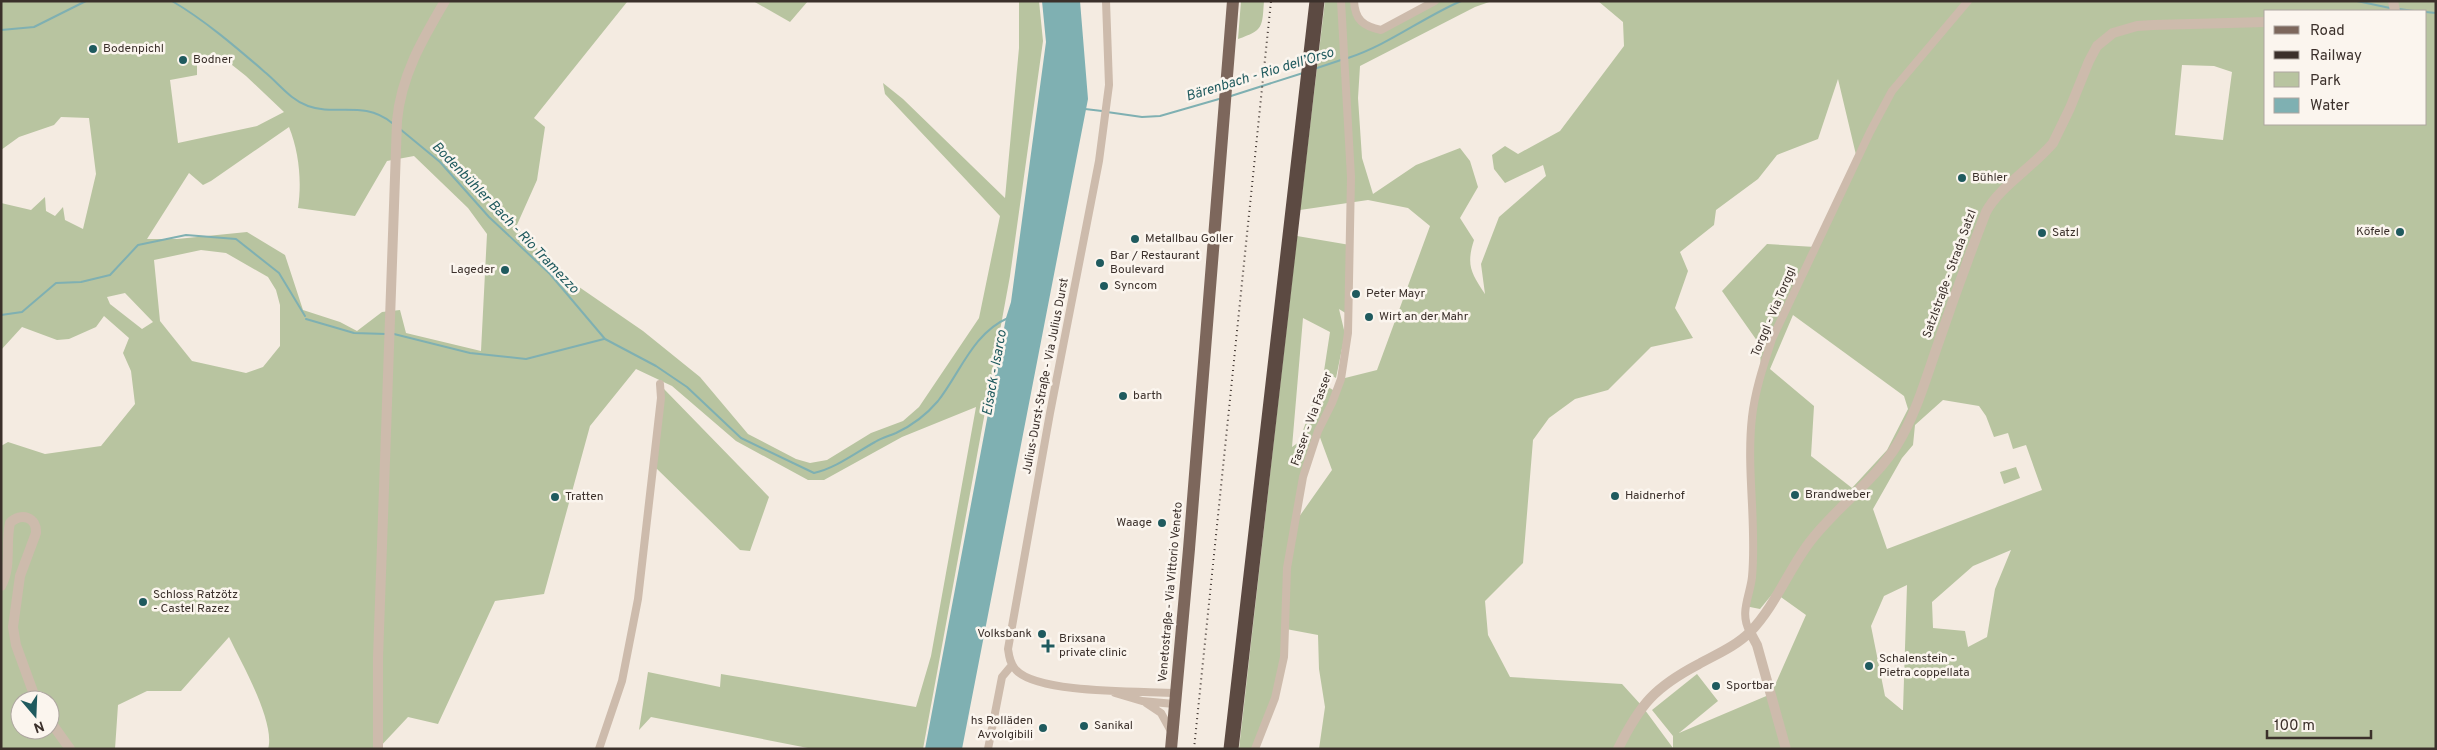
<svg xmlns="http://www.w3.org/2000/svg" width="2437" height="750" font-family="Overpass,sans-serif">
<rect width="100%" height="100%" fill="#f4ebe1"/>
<path fill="#b8c4a0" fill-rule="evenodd" d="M 1,1 L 641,1 L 627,2 L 534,118 L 545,127 L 537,180 L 516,227 L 566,278 L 643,331 L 700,377 L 748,434 L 796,459 L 810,463 L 827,460 L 871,433 L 903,421 L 919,407 L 979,318 L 1000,216 L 885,94 L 883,83 L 903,99 L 1005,198 L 1019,48 L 1019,1 L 1039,1 L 1043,41 L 1010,276 L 923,749 L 813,749 L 651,717 L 639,730 L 648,672 L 720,687 L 721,674 L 916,707 L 931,656 L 976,407 L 902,437 L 824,480 L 808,480 L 736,441 L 672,386 L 636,369 L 590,426 L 544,594 L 495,601 L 438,724 L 408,717 L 378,749 L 268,749 C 276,723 241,662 229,637 L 181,691 L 147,691 L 118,705 L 115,749 L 1,749 L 1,446 L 8,442 L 45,454 L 101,446 L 135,404 L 131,371 L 123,353 L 129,338 L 104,316 L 96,327 L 69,339 L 57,340 L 22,327 L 1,350 L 1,203 L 31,210 L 45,197 L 46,211 L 55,216 L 63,207 L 65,220 L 83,229 L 96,174 L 89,118 L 61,117 L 54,125 L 19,137 L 1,150 ZM 197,57 L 222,57 L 246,76 L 284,112 L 257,126 L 178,143 L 170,80 L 197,75 ZM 289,127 C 299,152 302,181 298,208 L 355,216 L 387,161 L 414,156 L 468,208 L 487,234 L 481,351 L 406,333 L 400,310 L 382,312 L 357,331 L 340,322 L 303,310 L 285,255 L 247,232 L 177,239 L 147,239 L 189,173 L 203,185 L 211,181 ZM 201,250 L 226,253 L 268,277 L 276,290 L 280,305 L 280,346 L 263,367 L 246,373 L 192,361 L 160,321 L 154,260 ZM 125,293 L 153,322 L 142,329 L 110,304 L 107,297 ZM 20,700 L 50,700 L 50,730 L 20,730 Z
M 753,1 L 808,1 L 790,22 Z
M 1241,1 L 1264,1 C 1262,27 1264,30 1238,39 Z
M 1325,1 L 1354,1 L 1358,19 L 1381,30 L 1435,1 L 1492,1 L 1475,7 L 1360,66 L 1358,98 L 1362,158 L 1373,194 L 1416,165 L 1460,148 L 1470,161 L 1478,187 L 1460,218 L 1474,240 C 1466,265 1471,273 1485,294 L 1481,264 L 1499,217 L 1546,176 L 1543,165 L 1505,183 L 1494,169 L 1492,155 L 1505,146 L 1518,154 L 1560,131 L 1624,46 L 1623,22 L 1598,1 L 2436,1 L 2436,749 L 1319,749 L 1325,707 L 1319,669 L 1318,635 L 1286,629 L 1275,698 L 1255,749 L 1239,749 L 1297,236 L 1350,245 L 1347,314 L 1339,309 L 1345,334 L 1336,378 L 1324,371 L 1330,332 L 1303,318 L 1292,447 L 1299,442 L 1320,382 L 1333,390 L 1341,379 L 1377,370 L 1430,226 L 1408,208 L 1368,200 L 1300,210 ZM 2266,11 L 2426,11 L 2426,124 L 2266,124 ZM 2182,65 L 2214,66 L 2232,72 L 2223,140 L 2175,135 ZM 1838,79 L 1857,159 L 1815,247 L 1767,244 L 1722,291 L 1760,345 L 1761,375 L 1752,417 L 1750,592 L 1745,606 L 1760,609 L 1774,592 L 1806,615 L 1771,694 L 1679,733 L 1718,701 L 1697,674 L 1652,710 L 1673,736 L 1673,748 L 1642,706 L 1622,684 L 1510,677 L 1488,635 L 1485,601 L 1523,563 L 1533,440 L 1549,418 L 1575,399 L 1608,390 L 1651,347 L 1693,338 L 1675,308 L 1688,271 L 1680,252 L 1714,225 L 1716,210 L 1758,179 L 1777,155 L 1818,139 ZM 1793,315 L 1904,396 L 1908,409 L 1887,450 L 1852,488 L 1811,456 L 1814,406 L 1770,369 ZM 1943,400 L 1979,406 L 1986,416 L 1994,437 L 2008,433 L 2013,449 L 2026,445 L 2042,490 L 1887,549 L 1873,509 L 1902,458 L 1913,445 L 1915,425 ZM 1318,432 L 1332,470 L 1294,524 ZM 2011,550 L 1995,589 L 1987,637 L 1968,647 L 1965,631 L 1933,628 L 1932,602 L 1973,566 ZM 1907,585 L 1903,710 L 1902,710 L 1885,696 L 1871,626 L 1884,596 Z
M 664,389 L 769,497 L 750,551 L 740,550 L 655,467 Z
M 2016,467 L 2020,478 L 2004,484 L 2000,472 Z"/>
<path fill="#7fb0b2" d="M 1042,1 L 1080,1 L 1088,99 L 962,749 L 925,749 L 1006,318 L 1011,302 L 1046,42 Z"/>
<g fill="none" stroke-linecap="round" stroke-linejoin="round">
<path stroke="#7fb0b2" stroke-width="2" d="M 172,1 C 206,21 237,48 266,73 C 280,85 291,100 308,106 C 335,116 364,100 392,123
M 2357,1 L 2390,8
M 2399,9 L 2414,11
M 2426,12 L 2436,13
M 1,30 L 34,27 L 86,1
M 1348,58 C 1388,45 1422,18 1461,1
M 1314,69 L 1341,60
M 1231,96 L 1303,73
M 1085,109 L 1102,111
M 1107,112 L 1142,117 L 1160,116 L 1219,99
M 400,129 L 440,162 L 489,217 L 550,274 L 605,339 L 656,366 L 687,387 L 741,438 L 814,473 C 836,468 855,453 875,442 C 881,438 889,436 896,433 C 911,426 927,414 938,401 C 960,373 973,333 1008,318
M 1,315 L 22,312 L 56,283 L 81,282 L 110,275 L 138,245 L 186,235 L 236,239 L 279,273 L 305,316
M 306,319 L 354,333 L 386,334
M 394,334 L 470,353 L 526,359 L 604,339"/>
<path stroke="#cdbbac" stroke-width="8" d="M 1106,1 L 1109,85 L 1099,161 L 1050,413 L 1008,649 C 1009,656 1010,664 1016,670 C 1038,694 1142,691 1175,693
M 1354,1 C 1355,20 1363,26 1381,30 L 1435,1
M 1750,632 C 1739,613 1750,596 1752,577 C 1757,524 1746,470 1752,417 C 1755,390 1764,364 1772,339 L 1870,132 L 1892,91 L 1968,1
M 1115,693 L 1142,701 L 1174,704
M 1146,703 L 1161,713 L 1172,733
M 599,749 L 622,681 L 638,599 L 661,398 L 660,384
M 988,749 L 1002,677 L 1012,665
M 1255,749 L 1275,698 L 1284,657 L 1287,568 L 1303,477 L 1318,431 L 1332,403 L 1341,379 L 1348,333 L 1351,177 L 1341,1"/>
<path stroke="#cdbbac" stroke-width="10" d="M 2393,1 L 2395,11
M 1,586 C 12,566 5,544 10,523 C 21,512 37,517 36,533 L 20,576 L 13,627 L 16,645 L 36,700
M 1750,632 L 1757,645 L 1786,749
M 50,721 L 70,749
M 378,749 L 378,658 L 397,121 C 401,76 422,40 445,1
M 1618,749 C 1640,704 1655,687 1699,664 C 1717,654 1736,646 1750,632 C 1775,606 1788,571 1809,543 C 1835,508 1873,483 1897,445 C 1916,414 1926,378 1938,344 C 1953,300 1969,256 1986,212 C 1998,188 2034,166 2053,143 L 2070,108 L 2089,61 L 2097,46 L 2113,33 L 2137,26 L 2153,25 L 2266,22"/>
<path stroke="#7d675c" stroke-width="12" d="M 1171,749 L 1189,549 L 1233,1"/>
<path stroke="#5c4a42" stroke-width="15" d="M 1231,749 L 1317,1"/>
<path stroke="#3b302b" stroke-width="2" stroke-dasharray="1 4" stroke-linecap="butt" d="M 1194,749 L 1271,1"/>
</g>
<g fill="#1f5a5e" stroke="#fbf5ee" stroke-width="2">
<circle cx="93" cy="49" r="5"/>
<circle cx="183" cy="60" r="5"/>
<circle cx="1962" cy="178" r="5"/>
<circle cx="2400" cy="232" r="5"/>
<circle cx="2042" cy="233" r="5"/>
<circle cx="1135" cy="239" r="5"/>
<circle cx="1100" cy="263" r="5"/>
<circle cx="505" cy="270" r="5"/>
<circle cx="1104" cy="286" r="5"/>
<circle cx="1356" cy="294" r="5"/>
<circle cx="1369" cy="317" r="5"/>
<circle cx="1123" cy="396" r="5"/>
<circle cx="1795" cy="495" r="5"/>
<circle cx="1615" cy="496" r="5"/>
<circle cx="555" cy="497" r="5"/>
<circle cx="1162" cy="523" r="5"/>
<circle cx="143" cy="602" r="5"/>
<circle cx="1042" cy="634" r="5"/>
<path d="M1045.5 638.5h5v5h5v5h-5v5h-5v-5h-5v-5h5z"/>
<circle cx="1869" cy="666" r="5"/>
<circle cx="1716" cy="686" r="5"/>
<circle cx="1084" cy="726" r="5"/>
<circle cx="1043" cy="728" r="5"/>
</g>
<g text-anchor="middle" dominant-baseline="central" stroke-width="5" stroke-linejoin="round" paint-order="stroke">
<g font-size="12" fill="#3b302b" stroke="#fbf5ee" text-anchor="start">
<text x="103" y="49">Bodenpichl</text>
<text x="193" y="60">Bodner</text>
<text x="1972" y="178">Bühler</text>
<text x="2390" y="232" text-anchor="end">Köfele</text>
<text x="2052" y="233">Satzl</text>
<text x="1145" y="239">Metallbau Goller</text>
<text x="1110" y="256">Bar / Restaurant<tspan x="1110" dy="14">Boulevard</tspan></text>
<text x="495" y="270" text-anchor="end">Lageder</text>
<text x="1114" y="286">Syncom</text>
<text x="1366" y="294">Peter Mayr</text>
<text x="1379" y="317">Wirt an der Mahr</text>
<text x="1133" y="396">barth</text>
<text x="1805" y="495">Brandweber</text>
<text x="1625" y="496">Haidnerhof</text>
<text x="565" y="497">Tratten</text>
<text x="1152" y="523" text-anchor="end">Waage</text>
<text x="153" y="595">Schloss Ratzötz<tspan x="153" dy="14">- Castel Razez</tspan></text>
<text x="1032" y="634" text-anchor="end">Volksbank</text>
<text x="1059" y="639">Brixsana<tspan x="1059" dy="14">private clinic</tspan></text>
<text x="1879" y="659">Schalenstein -<tspan x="1879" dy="14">Pietra coppellata</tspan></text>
<text x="1726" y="686">Sportbar</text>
<text x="1033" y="721" text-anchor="end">hs Rolläden<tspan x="1033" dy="14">Avvolgibili</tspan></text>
<text x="1094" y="726">Sanikal</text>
</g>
<g font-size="12" fill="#3b302b" stroke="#fbf5ee">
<text transform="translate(1950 274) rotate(-70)">Satzlstraße - Strada Satzl</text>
<text transform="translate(1774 312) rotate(-67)">Torggl - Via Torggl</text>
<text transform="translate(1046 376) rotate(-79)">Julius-Durst-Straße - Via Julius Durst</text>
<text transform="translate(1312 419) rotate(-70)">Fasser - Via Fasser</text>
<text transform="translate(1171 592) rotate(-85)">Venetostraße - Via Vittorio Veneto</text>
</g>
<g font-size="14" font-style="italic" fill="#1f5a5e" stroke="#fbf5ee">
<text transform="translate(1260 75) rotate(-17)">Bärenbach - Rio dell’Orso</text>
<text transform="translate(505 218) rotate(46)">Bodenbühler Bach - Rio Tramezzo</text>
<text transform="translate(995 373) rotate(-80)">Eisack - Isarco</text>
</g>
</g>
<rect width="2437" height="750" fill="none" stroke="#3b302b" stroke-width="5"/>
<rect x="2264" y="10" width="162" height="115" fill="#fbf5ee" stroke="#aea6a0"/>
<rect x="2274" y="26" width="25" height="8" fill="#7d675c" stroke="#aea6a0"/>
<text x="2310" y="35" font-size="15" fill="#3b302b">Road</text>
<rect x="2274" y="51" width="25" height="8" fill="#3b302b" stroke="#aea6a0"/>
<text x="2310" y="60" font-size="15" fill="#3b302b">Railway</text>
<rect x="2274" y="72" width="25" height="15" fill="#b8c4a0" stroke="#aea6a0"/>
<text x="2310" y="85" font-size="15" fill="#3b302b">Park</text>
<rect x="2274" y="98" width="25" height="15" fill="#7fb0b2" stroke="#aea6a0"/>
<text x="2310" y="110" font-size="15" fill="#3b302b">Water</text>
<g transform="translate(35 715) rotate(161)"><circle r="24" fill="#fbf5ee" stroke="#aea6a0"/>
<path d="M0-4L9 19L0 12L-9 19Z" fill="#1f5a5e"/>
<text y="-8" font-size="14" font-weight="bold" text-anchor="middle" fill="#3b302b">N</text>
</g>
<path d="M2267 730v8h104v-8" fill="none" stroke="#3b302b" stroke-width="2.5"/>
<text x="2274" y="730" font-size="15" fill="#3b302b" stroke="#fbf5ee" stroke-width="4" paint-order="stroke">100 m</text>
</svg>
